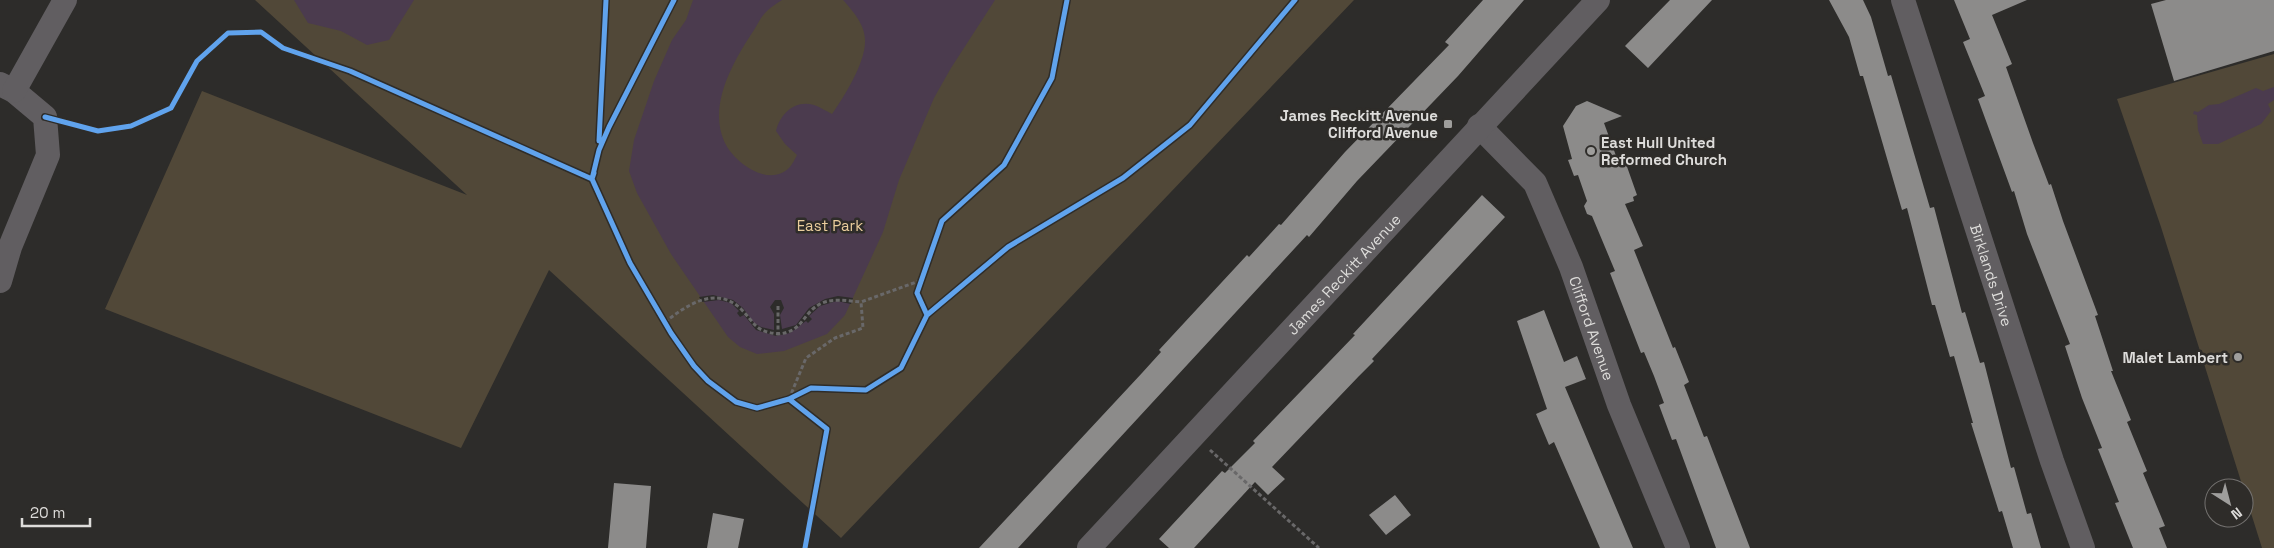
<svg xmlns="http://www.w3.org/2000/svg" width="2274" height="548" font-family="'Space Grotesk',sans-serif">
<rect width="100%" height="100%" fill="#2d2c2a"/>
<path fill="#514838" d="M 255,0 L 1354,0 L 841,538 L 549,270 L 461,448 L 105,309 L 202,91 L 467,195 Z
M 2274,54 L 2274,548 L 2262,548 L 2161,227 L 2117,99 Z"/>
<path fill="#4b3b4e" d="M 294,0 L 414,0 L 389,40 L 367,45 L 341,31 L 308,23 Z
M 693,0 L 782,0 C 777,3 771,7 767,11 C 761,16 758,24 754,30 C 734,60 708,104 724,141 C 733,162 768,188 789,168 C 792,165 795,159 797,155 L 785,144 L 776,131 C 780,114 795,99 814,105 C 820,107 826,111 832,114 C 844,97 866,62 865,40 C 865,25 853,11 843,0 L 995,0 L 951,68 L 934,98 L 899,180 L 883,232 L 845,315 L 827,334 L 784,351 L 757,354 L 740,347 L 728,337 L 671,254 L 637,193 L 629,171 L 634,140 L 654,81 L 672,40 L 686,20 Z
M 2274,87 L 2274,100 L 2268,104 L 2271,111 L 2261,124 L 2218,144 L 2203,144 L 2198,130 L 2197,115 L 2193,114 L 2194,111 L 2198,112 L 2209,105 L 2219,104 L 2256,88 L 2263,91 Z"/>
<path fill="#2d2c2a" d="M 713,295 L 733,300 L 743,308 L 754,323 L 761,327 L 774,330 L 774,314 L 770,307 L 775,300 L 781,300 L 784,308 L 780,315 L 782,329 L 796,325 L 809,308 L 825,299 L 838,296 L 853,298 L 851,304 L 837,301 L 820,306 L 809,316 L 812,319 L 808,323 L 806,321 L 790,333 L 776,336 L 756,330 L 744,315 L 740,317 L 737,313 L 739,311 L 731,303 L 719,300 L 702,302 L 699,297 Z"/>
<path fill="#8c8b8a" d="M 1483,0 L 1524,0 L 1458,76 L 1357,181 L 1309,237 L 1307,235 L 1018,548 L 979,548 L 1142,373 L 1161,352 L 1159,350 L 1247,255 L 1249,257 L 1279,224 L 1281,225 L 1345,152 L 1449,45 L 1445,42 Z
M 1670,0 L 1712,0 L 1648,68 L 1625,46 Z
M 1829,0 L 1863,0 L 1871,17 L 1888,76 L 1891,75 L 1930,208 L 1934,207 L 1962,313 L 1965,312 L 1980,363 L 1984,362 L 2011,468 L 2014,467 L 2027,514 L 2031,513 L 2041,548 L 2013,548 L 2002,511 L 1999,512 L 1971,423 L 1973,423 L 1954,356 L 1950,357 L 1935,305 L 1932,305 L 1907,208 L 1902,210 L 1863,76 L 1860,76 L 1849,37 Z
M 1954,0 L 2027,0 L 1992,15 L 2012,64 L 2006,67 L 2033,143 L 2049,185 L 2051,184 L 2063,221 L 2098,315 L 2095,316 L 2113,371 L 2111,371 L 2131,420 L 2127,422 L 2147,471 L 2143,473 L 2165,526 L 2159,528 L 2167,548 L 2133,548 L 2115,503 L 2119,502 L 2098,449 L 2102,448 L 2082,398 L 2065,346 L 2070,344 L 2027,234 L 2014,191 L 2012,192 L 1978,99 L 1985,96 L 1963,42 L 1970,39 Z
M 2166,0 L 2274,0 L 2274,51 L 2174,81 L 2151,4 Z
M 1587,101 L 1622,116 L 1604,123 L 1619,164 L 1625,161 L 1637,195 L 1633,197 L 1634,201 L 1625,204 L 1643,246 L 1634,250 L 1673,348 L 1675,347 L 1689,382 L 1684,385 L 1704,437 L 1707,436 L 1750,548 L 1716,548 L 1676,439 L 1672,440 L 1659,405 L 1664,403 L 1654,376 L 1644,352 L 1641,353 L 1610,273 L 1615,271 L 1592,216 L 1587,214 L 1584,206 L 1587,201 L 1578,175 L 1574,176 L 1568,160 L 1572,159 L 1563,126 L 1576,106 Z
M 1482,195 L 1505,217 L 1372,359 L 1374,361 L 1359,376 L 1272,467 L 1285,479 L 1268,495 L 1255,482 L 1194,548 L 1169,548 L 1159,539 L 1222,471 L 1225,473 L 1255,443 L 1253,441 L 1355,335 L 1353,334 Z
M 1544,310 L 1564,362 L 1577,356 L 1586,379 L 1565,387 L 1633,548 L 1600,548 L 1554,442 L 1549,445 L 1536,414 L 1547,409 L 1517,321 Z
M 614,483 L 651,486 L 646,548 L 608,548 Z
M 1395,495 L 1411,515 L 1386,535 L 1369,515 Z
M 713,513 L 744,519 L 738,548 L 707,548 Z"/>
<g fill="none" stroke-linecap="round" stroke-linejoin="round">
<path stroke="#696869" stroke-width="3" stroke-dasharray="4 2.5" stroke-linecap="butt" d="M 778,306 L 778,334 C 804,332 802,312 822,303 C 834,298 848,301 861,302
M 665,322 C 687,305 716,285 741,309 C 756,324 754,331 778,334
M 789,399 L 806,358 L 835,338 L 863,328 L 861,302 L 922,280
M 1210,450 L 1319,548"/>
<g stroke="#615e61" stroke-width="24">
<path id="s1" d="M 1903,0 L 2052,461 L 2083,548"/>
<path d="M 0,84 L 14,91 L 45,117 L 48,155 L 10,247 L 0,281"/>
<path d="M 14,91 L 65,0"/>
<path id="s2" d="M 1479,126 L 1535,183 L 1571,267 L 1619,405 L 1678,548"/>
<path id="s3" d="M 1089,548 L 1598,0"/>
</g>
<g stroke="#2e2c29" stroke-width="8">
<path id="cycleway" d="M 674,0 L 609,127 L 599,150 L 592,179 L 630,263 L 671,333 L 694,366 L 708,381 L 736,402 L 757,408 L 789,399 L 811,388 L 866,390 L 901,368 L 927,315 L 1008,247 L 1123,178 L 1190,125 L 1295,0
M 45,117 L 98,131 L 131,126 L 171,108 L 197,61 L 228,33 L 261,32 L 283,48 L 350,71 L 592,179 L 594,173
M 599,141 L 606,0
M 927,315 L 917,293 L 942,221 L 1004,165 L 1052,78 L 1067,0
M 789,399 L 827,429 L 805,548"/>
</g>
<use href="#cycleway" stroke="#60a3ed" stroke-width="5"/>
</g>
<g fill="#9f9e9c" stroke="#2e2c29" stroke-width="2">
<rect x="1443" y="119" width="10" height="10" rx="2.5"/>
<circle cx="1591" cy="151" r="5"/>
<circle cx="2238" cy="357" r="5"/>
</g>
<g text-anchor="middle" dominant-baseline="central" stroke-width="5" stroke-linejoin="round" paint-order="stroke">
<g font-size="15" font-weight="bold" fill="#dddcda" stroke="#2e2c29" text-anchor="end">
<text x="1438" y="115">James Reckitt Avenue<tspan x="1438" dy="17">Clifford Avenue</tspan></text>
<text x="1601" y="142" text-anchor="start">East Hull United<tspan x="1601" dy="17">Reformed Church</tspan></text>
<text x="2228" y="357">Malet Lambert</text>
</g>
<g font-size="15" fill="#ebce9d" stroke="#2e2c29">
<text x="830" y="225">East Park</text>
</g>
<g font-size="15" fill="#dddcda" stroke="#2e2c29">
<text stroke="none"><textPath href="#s3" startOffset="374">James Reckitt Avenue</textPath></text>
<text stroke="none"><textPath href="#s1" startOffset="289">Birklands Drive</textPath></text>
<text stroke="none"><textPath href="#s2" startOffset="236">Clifford Avenue</textPath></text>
</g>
</g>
<g transform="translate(2229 503) rotate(144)"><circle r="24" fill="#2e2c29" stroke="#747270"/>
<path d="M0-4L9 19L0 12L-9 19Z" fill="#9f9e9c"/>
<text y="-8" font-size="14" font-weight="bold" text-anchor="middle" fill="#dddcda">N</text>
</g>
<path d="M22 518v8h68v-8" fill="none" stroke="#dddcda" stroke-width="2.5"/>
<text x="30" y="518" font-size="15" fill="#dddcda" stroke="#2e2c29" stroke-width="4" paint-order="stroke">20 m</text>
</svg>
